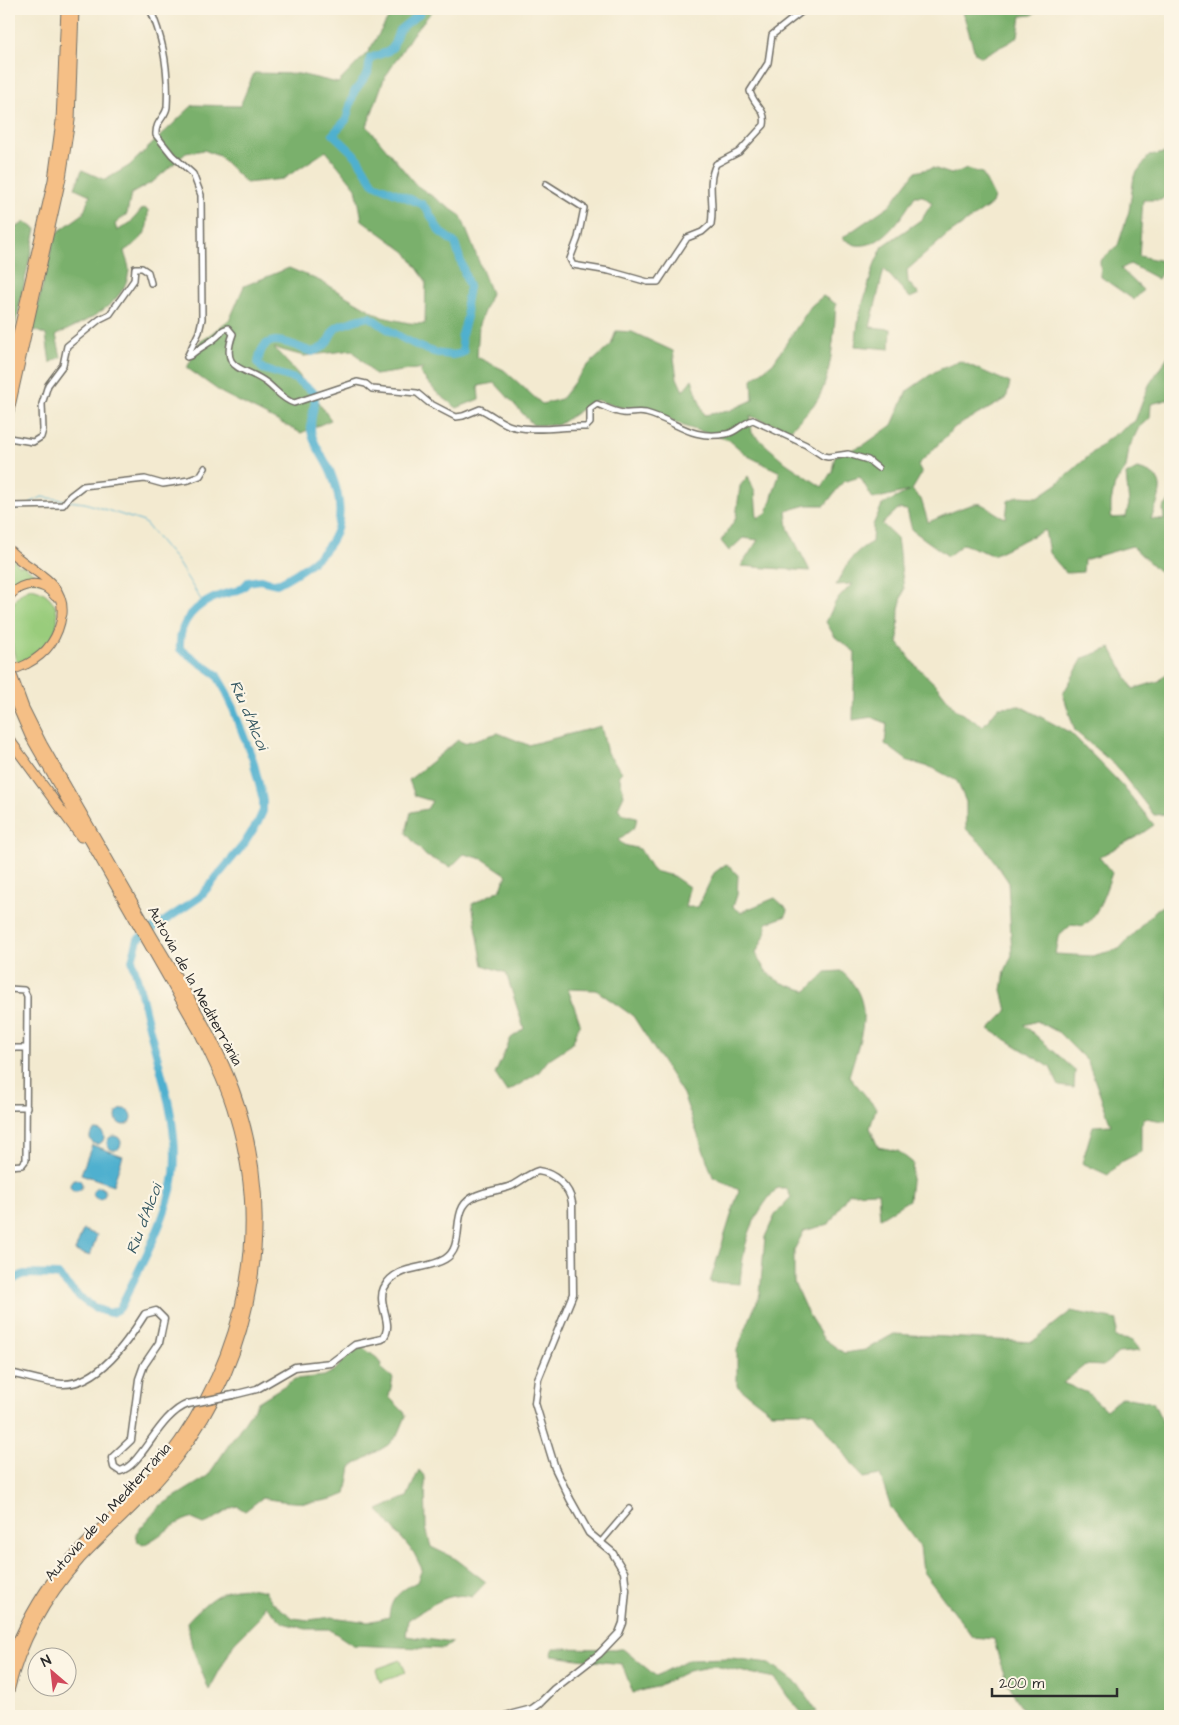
<svg xmlns="http://www.w3.org/2000/svg" width="1179" height="1725" font-family="'Architects Daughter',sans-serif">
<rect width="100%" height="100%" fill="#fcf5e5"/>
<filter id="ink" filterUnits="userSpaceOnUse"><feTurbulence type="fractalNoise" baseFrequency=".02" numOctaves="2"/><feDisplacementMap in="SourceGraphic" scale="10" xChannelSelector="R" yChannelSelector="G"/><feConvolveMatrix kernelMatrix="1 2 1 2 8 2 1 2 1" color-interpolation-filters="sRGB"/></filter>
<filter id="wash" filterUnits="userSpaceOnUse"><feTurbulence type="fractalNoise" baseFrequency=".0096" numOctaves="4" result="noise"/><feDisplacementMap in="SourceGraphic" scale="20" xChannelSelector="R" yChannelSelector="G"/><feGaussianBlur stdDeviation="1.12" result="paint"/><feColorMatrix in="noise" values="0 0 0 0 0 0 0 0 0 0 0 0 0 0 0 0 0 1.4 0 .05"/><feComposite in="paint" operator="in"/></filter>
<g filter="url(#wash)">
<rect width="100%" height="100%" fill="#f3ead0"/>
<path fill="#99cc7c" stroke="#627c54" d="M 9,556 L 20,566 L 23,565 L 45,582 L 26,580 L 9,588 Z
M 31,588 C 58,593 65,621 49,643 C 42,654 28,660 17,665 C 10,639 0,598 31,588 Z
M 401,1660 L 406,1673 L 380,1682 L 376,1669 Z"/>
<path fill="#7ab06c" stroke="#526e4c" d="M 397,9 L 434,9 L 412,35 L 384,79 L 367,126 L 416,185 L 461,216 L 491,293 L 479,324 L 477,357 L 504,370 L 542,404 L 561,399 L 586,367 L 611,345 L 616,331 L 632,332 L 673,351 L 677,378 L 683,391 L 692,379 L 704,415 L 729,411 L 753,400 L 752,379 L 773,363 L 811,306 L 823,296 L 836,304 C 834,332 832,379 816,402 C 808,412 798,421 790,430 L 750,416 L 752,433 L 786,463 L 822,487 L 832,471 L 835,456 L 864,445 L 892,425 L 907,391 L 936,371 L 960,361 L 1010,383 L 1006,399 L 955,427 L 918,465 L 922,473 L 912,490 L 921,499 L 928,522 C 940,518 972,501 981,504 C 990,508 995,514 1006,518 L 1008,501 L 1018,496 L 1038,497 L 1057,484 L 1108,439 L 1135,421 L 1149,385 L 1170,353 L 1170,399 L 1151,404 L 1150,418 L 1139,427 L 1129,448 L 1126,468 L 1115,484 L 1111,502 L 1111,518 L 1126,517 L 1129,504 L 1126,475 L 1137,469 C 1170,476 1161,493 1151,519 L 1164,520 L 1163,508 L 1170,500 L 1170,582 L 1132,546 L 1084,560 L 1083,572 L 1066,573 L 1049,553 L 1045,530 L 993,555 L 963,544 L 948,556 L 912,530 L 907,510 L 898,509 L 882,524 L 897,538 L 904,589 L 899,609 L 898,643 L 916,666 L 938,687 L 956,710 L 983,726 L 999,707 L 1020,706 L 1071,733 L 1121,784 L 1154,825 L 1138,836 L 1099,857 L 1112,873 C 1106,889 1098,918 1083,926 L 1072,924 L 1058,937 L 1055,954 L 1092,956 L 1119,949 L 1156,910 L 1170,901 L 1170,1067 C 1165,1079 1170,1106 1170,1120 C 1162,1123 1153,1118 1144,1118 L 1141,1125 L 1141,1152 L 1121,1162 L 1108,1175 L 1082,1163 L 1093,1126 L 1111,1125 L 1088,1062 L 1058,1032 L 1037,1021 L 1024,1025 L 1075,1070 L 1074,1088 L 1059,1086 L 1050,1067 L 989,1029 L 1007,1011 L 1002,990 L 1005,971 L 1012,955 L 1008,881 L 984,846 L 966,829 L 966,802 L 957,781 L 933,768 L 908,761 L 885,744 L 887,724 L 872,717 L 853,720 L 855,652 L 835,637 L 826,622 L 836,601 L 852,584 L 836,585 C 847,565 851,553 872,542 L 873,525 L 882,505 L 909,491 L 873,499 L 860,477 L 843,482 L 825,505 L 807,505 L 786,511 L 788,528 L 810,571 L 741,566 L 758,540 L 743,538 L 729,551 L 721,541 L 736,518 L 740,486 L 748,476 L 755,492 L 757,518 L 767,513 L 780,472 L 748,456 L 729,440 L 686,427 L 650,410 L 618,407 L 596,400 L 558,425 L 533,425 L 495,383 L 478,386 L 479,399 L 457,408 L 437,393 L 420,373 L 423,368 L 375,375 L 352,350 L 304,356 L 274,348 L 298,374 L 331,420 L 301,433 L 222,393 L 187,368 L 199,343 L 230,319 L 244,286 L 289,268 L 320,281 L 382,317 L 409,323 L 425,324 L 426,281 L 406,252 L 362,220 L 356,188 L 326,151 L 283,179 L 246,183 L 219,156 L 204,150 L 186,153 L 154,181 L 131,194 L 127,214 L 115,224 L 117,231 L 130,223 L 143,208 L 148,210 C 148,235 144,238 124,251 C 125,257 129,264 129,270 C 126,305 84,322 56,335 L 61,357 L 50,363 L 46,335 L 32,329 L 55,234 L 83,214 L 90,195 L 75,188 L 82,170 L 105,180 L 129,166 L 193,105 L 240,106 L 254,73 L 299,74 L 338,83 L 368,52 L 389,17 Z
M 962,9 L 1041,9 L 1032,15 L 1021,16 L 1018,36 C 1007,46 994,48 982,57 L 975,53 Z
M 1170,152 L 1170,192 L 1161,200 L 1143,200 L 1139,256 L 1168,262 L 1158,279 L 1130,264 L 1121,269 L 1143,290 L 1134,300 L 1101,277 L 1100,261 L 1118,245 L 1129,211 L 1134,176 L 1149,156 Z
M 933,168 L 951,174 L 967,169 L 982,173 L 994,197 L 992,204 L 946,236 L 907,270 L 908,282 L 919,294 L 910,298 L 884,269 L 870,327 L 891,329 L 890,349 L 855,346 L 859,316 L 875,263 L 883,246 L 922,219 L 932,203 L 923,196 L 915,196 C 903,215 883,249 856,245 C 852,244 846,240 842,238 L 890,205 L 915,172 Z
M 25,222 L 36,229 L 14,331 L 9,339 L 9,232 Z
M 1111,648 L 1133,689 L 1159,681 L 1170,670 L 1170,814 L 1154,815 L 1115,765 L 1075,731 L 1063,694 L 1083,658 Z
M 601,726 L 607,753 L 622,772 L 619,775 L 624,795 L 618,808 L 622,814 L 637,817 L 635,827 L 618,840 L 624,845 L 640,849 L 653,871 L 673,876 L 689,887 L 685,907 L 698,907 L 714,873 L 726,864 L 738,875 L 737,895 L 733,907 L 741,912 L 775,898 L 787,909 L 786,916 L 767,923 L 765,935 L 756,953 C 767,980 780,983 807,991 L 826,972 L 841,971 C 878,1003 860,1037 849,1076 L 876,1108 L 870,1128 L 878,1147 L 898,1151 L 913,1163 L 909,1200 L 880,1218 L 878,1192 L 849,1193 L 829,1224 L 804,1231 L 794,1250 L 794,1283 L 807,1312 L 823,1338 L 844,1353 L 865,1350 L 894,1334 L 1032,1342 L 1071,1311 L 1117,1320 L 1115,1338 L 1131,1340 L 1140,1351 L 1118,1353 L 1103,1366 L 1085,1365 L 1063,1383 L 1088,1393 L 1106,1410 L 1122,1397 L 1153,1402 L 1164,1425 L 1170,1428 L 1170,1716 L 1028,1716 C 1009,1690 1001,1671 994,1639 L 973,1637 L 923,1572 L 920,1547 L 891,1508 L 880,1475 L 863,1478 L 813,1412 L 771,1412 L 737,1386 L 737,1350 L 760,1294 L 765,1237 L 776,1213 L 791,1197 L 786,1188 L 777,1188 C 750,1218 743,1244 740,1284 L 710,1282 L 739,1190 L 713,1177 L 683,1094 L 633,1016 L 596,990 L 568,989 L 580,1023 L 572,1044 L 549,1059 L 538,1073 L 507,1092 L 495,1074 L 511,1038 L 524,1029 L 506,973 L 483,965 L 472,904 L 500,890 L 507,875 L 483,859 L 464,854 L 451,867 L 426,856 L 406,833 L 411,812 L 427,809 L 432,801 L 415,796 L 409,780 L 458,740 L 464,743 L 498,733 L 528,745 Z
M 362,1347 L 377,1358 L 382,1364 L 381,1368 L 393,1378 L 389,1397 L 404,1412 L 406,1416 L 399,1433 L 388,1445 L 351,1467 L 346,1494 C 319,1506 291,1503 262,1498 L 245,1511 L 237,1506 C 226,1509 216,1520 204,1524 L 190,1518 C 172,1524 160,1537 143,1545 L 138,1542 L 136,1533 L 160,1506 L 207,1477 L 258,1402 L 295,1379 L 324,1376 L 334,1371 L 353,1351 Z
M 419,1470 L 425,1477 L 426,1528 L 431,1547 L 456,1559 L 486,1582 L 472,1597 C 449,1590 427,1608 408,1620 L 406,1636 L 452,1643 L 444,1649 L 353,1645 L 329,1629 L 306,1629 L 283,1623 L 265,1605 L 261,1616 L 235,1642 L 209,1690 L 192,1647 L 187,1622 C 211,1596 229,1582 265,1591 L 273,1603 L 293,1618 L 309,1620 L 332,1617 L 368,1622 L 389,1617 C 390,1598 401,1590 417,1582 L 422,1569 L 414,1553 L 378,1510 L 407,1497 Z
M 553,1648 L 623,1649 L 656,1676 L 689,1659 L 732,1658 L 770,1663 L 798,1684 L 817,1712 L 803,1714 L 788,1697 L 775,1678 L 714,1666 L 688,1671 L 656,1687 L 633,1693 L 622,1664 L 552,1656 Z"/>
<path fill="#50b0cf" stroke="#3e6e7d" d="M116 1117a8 8 0 1 1 16 0a8 8 0 1 1-16 0Z
M90 1137a7 7 0 1 1 14 0a7 7 0 1 1-14 0Z
M107 1143a7 7 0 1 1 14 0a7 7 0 1 1-14 0Z
M 92,1145 L 123,1156 L 113,1185 L 81,1174 Z
M70 1185a6 6 0 1 1 12 0a6 6 0 1 1-12 0Z
M93 1193a6 6 0 1 1 12 0a6 6 0 1 1-12 0Z
M 83,1230 L 97,1235 L 90,1256 L 75,1251 Z"/>
<g fill="none" stroke-linecap="round" stroke-linejoin="round">
<path stroke="#50b0cf" stroke-width="1" d="M 68,501 L 85,503 L 144,522 L 176,560 L 203,603
M 30,503 L 42,497 L 64,500
M 9,513 L 19,508"/>
<path stroke="#50b0cf" stroke-width="8" d="M 9,1282 L 24,1274 L 58,1275 C 72,1290 89,1310 111,1313 L 120,1308 C 139,1269 162,1229 172,1186 C 183,1136 161,1074 149,1026 C 143,1004 139,981 132,960 L 138,939 L 200,897 L 244,844 L 258,822 L 263,811 L 263,800 L 253,760 L 227,693 L 216,674 L 180,649 C 178,621 196,604 221,595 C 233,591 241,592 248,582 L 260,580 L 277,584 C 327,558 355,531 331,473 C 326,460 316,449 312,435 C 308,421 316,407 315,393 L 295,379 L 263,369 L 258,364 C 262,326 290,345 312,352 C 333,344 325,340 336,328 C 339,325 365,317 370,317 C 389,331 440,365 464,352 L 461,338 L 467,317 L 466,304 L 469,287 L 455,243 L 440,232 L 428,211 L 422,204 L 374,184 L 356,156 L 333,134 L 346,120 L 354,92 L 368,73 L 370,58 L 387,52 L 393,47 L 399,30 L 420,13 L 422,9"/>
</g>
</g>
<g filter="url(#ink)">
<g fill="none" stroke-linecap="round" stroke-linejoin="round">
<g stroke="#716e65" stroke-width="8">
<path id="minor" d="M 150,9 C 164,40 169,72 167,107 C 166,117 155,121 156,135 L 172,155 L 193,174 L 201,195 L 202,319 L 199,332 L 187,357 L 190,356 C 202,345 215,342 223,330 L 228,328 L 233,334 C 219,372 245,366 267,383 C 276,390 283,400 294,403 L 357,382 L 366,384 L 372,389 L 417,393 L 429,403 L 456,417 L 463,416 L 480,409 C 492,414 502,425 515,427 C 539,432 563,426 586,427 L 590,423 L 590,409 L 597,404 C 606,407 613,412 623,413 C 631,414 637,411 646,413 C 679,422 689,440 726,434 C 736,433 742,423 753,420 L 806,445 L 823,456 L 828,457 L 848,454 L 868,460 L 878,468
M 546,184 L 584,208 L 578,238 L 570,259 L 573,265 L 609,271 L 648,282 L 658,282 L 687,238 L 702,232 L 711,224 C 715,203 706,184 716,164 L 739,152 L 764,125 C 767,109 753,105 750,91 L 768,63 L 772,35 L 805,9
M 9,438 L 33,442 L 41,437 L 43,430 L 42,404 L 48,385 L 63,365 L 67,346 L 100,319 L 110,314 L 134,280 L 135,268 L 142,268 L 148,272 L 151,283
M 9,506 L 63,505 L 70,496 L 83,486 L 145,479 L 163,484 L 189,480 L 200,476 L 205,468
M 9,796 L 12,813 L 9,826
M 9,989 L 24,990 L 27,996 L 26,1160 L 22,1165 L 9,1166
M 9,1048 L 26,1048
M 9,1107 L 27,1107
M 601,1542 L 629,1509"/>
</g>
<g stroke="#716e65" stroke-width="9">
<path id="tertiary" d="M 9,1373 C 26,1376 45,1383 62,1384 C 99,1385 128,1341 145,1314 L 156,1311 L 164,1319 L 159,1343 L 144,1365 L 139,1379 L 131,1440 L 112,1458 L 114,1467 L 120,1471 C 142,1466 158,1415 188,1404
M 233,1395 L 257,1389 L 295,1367 L 331,1363 L 355,1345 L 382,1339 C 396,1325 376,1305 384,1288 C 396,1264 425,1271 445,1259 C 463,1248 454,1223 463,1207 C 472,1191 496,1192 511,1186 C 521,1181 528,1174 538,1171 C 554,1173 570,1187 572,1203 L 573,1294 L 538,1379 L 535,1403 L 555,1468 L 570,1499 L 589,1533 L 612,1552 L 624,1572 L 626,1590 L 623,1623 L 619,1633 L 599,1654 L 554,1689 L 539,1704 L 532,1709 L 505,1716
M 434,1716 L 445,1716"/>
</g>
<g stroke="#716e65" stroke-width="10">
<path id="primary" d="M 27,664 C 48,653 59,637 62,614"/>
</g>
<g stroke="#716e65" stroke-width="11">
<path id="motorway" d="M 9,373 L 53,180 L 61,121 L 66,9
M 9,411 L 61,178 L 70,120 L 74,9
M 9,550 C 28,571 65,579 62,614
M 9,596 C 22,581 43,580 55,596
M 9,667 L 24,708 L 42,744 C 77,805 112,866 147,927 C 177,979 213,1032 234,1089 C 279,1212 257,1354 177,1458 C 149,1495 112,1525 80,1559 C 46,1597 21,1642 9,1691
M 9,688 L 30,736 L 199,1032 C 212,1059 226,1086 234,1115 C 274,1247 237,1379 148,1481 C 119,1513 86,1540 58,1573 C 37,1600 21,1631 9,1662
M 9,739 L 81,837"/>
</g>
<use href="#minor" stroke="#fff" stroke-width="5"/>
<use href="#tertiary" stroke="#fff" stroke-width="6"/>
<use href="#primary" stroke="#f5bf86" stroke-width="8"/>
<use href="#motorway" stroke="#f5bf86" stroke-width="9"/>
<g stroke="#716e65" stroke-width="9" stroke-linecap="butt">
<path id="tertiary-bridge" d="M 188,1404 L 233,1395"/>
</g>
<g stroke="#716e65" stroke-width="10" stroke-linecap="butt">
<path id="primary-bridge" d="M 9,672 L 27,664"/>
</g>
<use href="#tertiary-bridge" stroke="#fff" stroke-width="6"/>
<use href="#primary-bridge" stroke="#f5bf86" stroke-width="8"/>
</g>
</g>
<g text-anchor="middle" dominant-baseline="central" stroke-width="4.5" stroke-linejoin="round" paint-order="stroke">
<g font-size="15" fill="#2b2b2b" stroke="#fcf5e5">
<text transform="translate(195 986) rotate(61)">Autovia de la Mediterrània</text>
<text transform="translate(108 1512) rotate(-48)">Autovia de la Mediterrània</text>
</g>
<g font-size="16" font-style="italic" fill="#385a64" stroke="#fcf5e5">
<text transform="translate(249 715) rotate(67)">Riu d'Alcoi</text>
<text transform="translate(144 1219) rotate(-69)">Riu d'Alcoi</text>
</g>
</g>
<rect width="1179" height="1725" fill="none" stroke="#fcf5e5" stroke-width="30"/>
<g transform="translate(52 1672) rotate(332)"><circle r="24" fill="#fcf5e5" stroke="#a8a49b"/>
<path d="M0-4L9 19L0 12L-9 19Z" fill="#d1495b"/>
<text y="-8" font-size="14" font-weight="bold" text-anchor="middle" fill="#2b2b2b">N</text>
</g>
<path d="M992 1688v8h125v-8" fill="none" stroke="#2b2b2b" stroke-width="2.5"/>
<text x="999" y="1688" font-size="15" fill="#2b2b2b" stroke="#fcf5e5" stroke-width="4" paint-order="stroke">200 m</text>
</svg>
